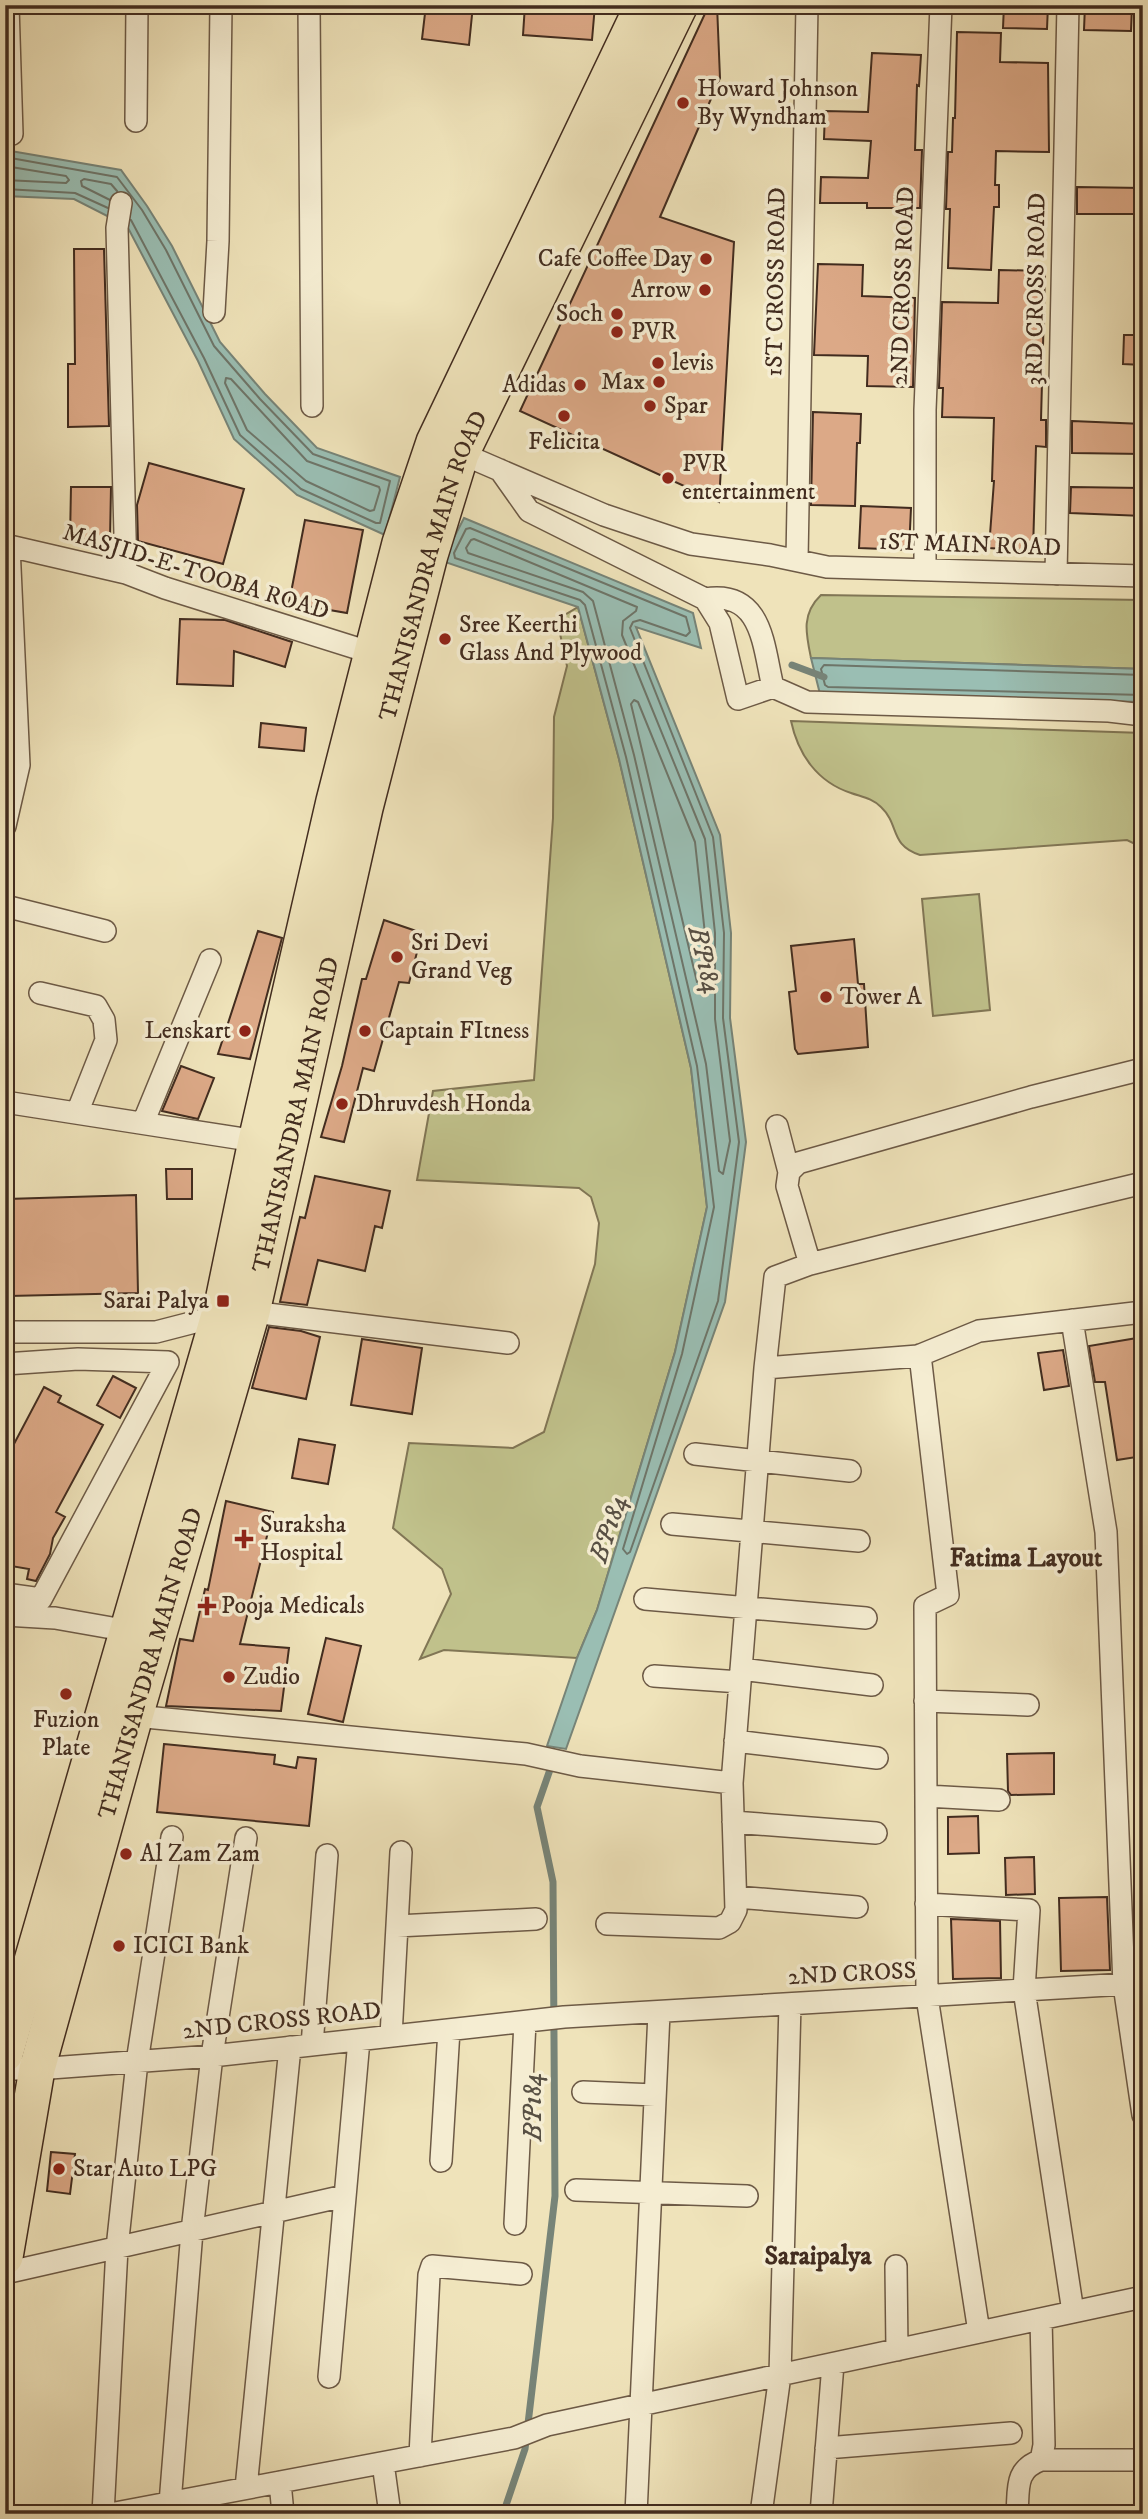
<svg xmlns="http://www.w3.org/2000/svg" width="1148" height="2519" font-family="'IM FELL DW Pica',serif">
<rect width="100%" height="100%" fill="#efe3ba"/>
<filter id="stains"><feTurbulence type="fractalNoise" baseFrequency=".00286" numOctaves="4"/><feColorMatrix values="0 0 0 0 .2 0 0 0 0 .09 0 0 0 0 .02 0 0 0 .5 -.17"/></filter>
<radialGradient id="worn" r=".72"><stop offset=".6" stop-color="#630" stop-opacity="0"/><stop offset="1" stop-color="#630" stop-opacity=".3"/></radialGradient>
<path fill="#c0c18b" stroke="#817655" stroke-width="2" d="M 821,595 L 1143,600 L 1143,669 L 811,658 C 806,634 801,614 821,595 Z
M 578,607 L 619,759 L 691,1068 L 707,1207 L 675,1352 L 597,1610 L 577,1658 L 444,1650 L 420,1659 L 451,1594 L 442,1569 L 393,1528 L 409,1443 L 513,1448 L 544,1432 L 595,1264 L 599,1223 L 591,1197 L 579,1188 L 417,1180 L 433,1091 L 534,1080 L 553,818 L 554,717 L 567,666 L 559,629 L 563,616 Z
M 791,721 L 1143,733 L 1143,848 L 1127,840 L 920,855 C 889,845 900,825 881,807 C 872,798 862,797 851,793 C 817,782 798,754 791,721 Z
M 979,894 L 990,1010 L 933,1016 L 922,899 Z"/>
<path fill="#9abeb3" stroke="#778478" stroke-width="2" d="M 5,150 L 121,170 L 147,206 L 172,246 L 220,342 L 265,394 L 317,448 L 400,477 L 385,535 L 297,495 L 234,439 L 198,361 L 127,226 L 74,199 L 5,196 Z
M 464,518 L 693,613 L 701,648 L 636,627 L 720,835 L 731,933 L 730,1018 L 746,1142 L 725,1302 L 566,1749 L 547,1746 L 577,1658 L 597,1610 L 675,1352 L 707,1207 L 691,1068 L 619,759 L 578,607 L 442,561 Z
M 811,658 L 1143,669 L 1143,702 L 820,694 Z"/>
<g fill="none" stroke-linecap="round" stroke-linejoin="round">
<path stroke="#6e7569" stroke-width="2" d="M 5,157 L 117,177 L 142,210 L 166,250 L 214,346 L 260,399 L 313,454 L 390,481 L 380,523 L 376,523 L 301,489 L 240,435 L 204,358 L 131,220
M 5,166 L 66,176 L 69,180 L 66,183 L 5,180
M 5,189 L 75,193 L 108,208
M 110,200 L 82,186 L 81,181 L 84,179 L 111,184 L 117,191
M 226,378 L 231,379 L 307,461 L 379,487 L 380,490 L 374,510 L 370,511 L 306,481 L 247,430 L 225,383 Z
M 470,528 L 686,617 L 690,632 L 686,636 L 640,620 L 633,622 L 630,628 L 713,837 L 724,933 L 723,1018 L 739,1142 L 718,1301 L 630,1552 L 627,1554 L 623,1549 L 682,1354 L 714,1207 L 697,1066 L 626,757 L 585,605 L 580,600 L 455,558 L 454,553 L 466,529 Z
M 474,539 L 637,607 L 636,611 L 623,621 L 622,635 L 705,839 L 715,933 L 715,1019 L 730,1141 L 723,1174 L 719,1171 L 706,1064 L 634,755 L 593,601 L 583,592 L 468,553 L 466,548 L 471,540 Z
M 1143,675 L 824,665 L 821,669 L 825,685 L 828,687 L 1143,695
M 634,700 L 638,702 L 695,842 L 705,934 L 704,981 L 702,984 L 697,982 L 631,704 Z"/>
<path stroke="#778478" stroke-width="7" d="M 792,665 L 824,677
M 503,2514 L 525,2449 L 555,2196 L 553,1882 L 537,1807 L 553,1761"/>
</g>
<path fill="#dca987" stroke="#422c1f" stroke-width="2" d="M 426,5 L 473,5 L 469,45 L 422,39 Z
M 525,5 L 595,5 L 592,40 L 523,35 Z
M 709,5 L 717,5 L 720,78 L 660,217 L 734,242 L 719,502 L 520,411 Z
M 1004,5 L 1048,5 L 1047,29 L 1003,28 Z
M 1085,5 L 1132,6 L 1131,31 L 1084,30 Z
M 957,32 L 1001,33 L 1000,62 L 1048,63 L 1049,152 L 996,151 L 995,185 L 999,185 L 999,207 L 994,207 L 991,270 L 948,268 L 950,209 L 946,209 L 948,152 L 952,152 L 953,118 L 955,118 Z
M 872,53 L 921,55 L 919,86 L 917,85 L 915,150 L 922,150 L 920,208 L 867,208 L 867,203 L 820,203 L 821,177 L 868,178 L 871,141 L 824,139 L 825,111 L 868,112 Z
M 1077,187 L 1143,188 L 1143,214 L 1077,214 Z
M 74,249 L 104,249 L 109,426 L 68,427 L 68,364 L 75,364 Z
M 818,264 L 863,265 L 862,296 L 915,298 L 913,387 L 867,386 L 868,356 L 814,355 Z
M 999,270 L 1045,271 L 1041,420 L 1046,420 L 1046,447 L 1036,446 L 1033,551 L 989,548 L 994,481 L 992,481 L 994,418 L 942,417 L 943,388 L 939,388 L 942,302 L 998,303 Z
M 1124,335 L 1143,335 L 1143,365 L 1123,364 Z
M 813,412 L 861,414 L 860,443 L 857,443 L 855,506 L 811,505 Z
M 1072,421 L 1143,424 L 1143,454 L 1072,453 Z
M 149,463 L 244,489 L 223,564 L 138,541 L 137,505 Z
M 71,487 L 111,487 L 110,539 L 70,539 Z
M 1071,487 L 1143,488 L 1143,516 L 1070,513 Z
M 861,506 L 911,508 L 909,550 L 859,548 Z
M 305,520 L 363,530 L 347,613 L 289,603 Z
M 180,619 L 225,620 L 292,642 L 285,667 L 234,651 L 233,686 L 177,684 Z
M 261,723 L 306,728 L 304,751 L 259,747 Z
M 384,920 L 422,933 L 409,983 L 399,982 L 374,1071 L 363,1068 L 344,1142 L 321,1137 L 342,1066 L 362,979 L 366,979 Z
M 258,931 L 282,938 L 250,1059 L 218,1054 Z
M 854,939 L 858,984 L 864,984 L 868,1047 L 798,1054 L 795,1049 L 789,992 L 796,991 L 791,946 Z
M 181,1066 L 214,1078 L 198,1119 L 162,1111 Z
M 166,1169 L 192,1169 L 192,1199 L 167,1199 Z
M 315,1176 L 390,1191 L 382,1228 L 375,1226 L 365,1271 L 318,1260 L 307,1305 L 280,1302 L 300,1217 L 305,1218 Z
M 136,1195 L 138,1293 L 9,1296 L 7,1199 Z
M 269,1327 L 301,1331 L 320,1337 L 306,1399 L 252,1388 Z
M 1143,1337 L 1143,1456 L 1117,1460 L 1105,1382 L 1095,1382 L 1089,1346 Z
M 362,1339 L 422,1348 L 412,1414 L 351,1405 Z
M 1063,1350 L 1069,1386 L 1044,1390 L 1038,1353 Z
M 113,1376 L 136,1388 L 120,1418 L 97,1405 Z
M 44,1387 L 61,1396 L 58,1402 L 103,1425 L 56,1512 L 65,1517 L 53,1538 L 50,1554 L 36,1581 L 27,1579 L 29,1569 L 5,1565 L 5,1461 Z
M 299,1439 L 335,1445 L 328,1484 L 292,1478 Z
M 226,1501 L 273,1512 L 240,1644 L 289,1648 L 281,1711 L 166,1706 L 180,1639 L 193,1641 L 205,1589 L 208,1590 Z
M 326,1638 L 361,1646 L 343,1722 L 308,1714 Z
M 164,1744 L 275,1755 L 274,1764 L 296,1768 L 298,1757 L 316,1759 L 309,1826 L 157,1812 Z
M 1054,1753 L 1054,1794 L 1011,1795 L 1008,1791 L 1007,1754 Z
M 978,1816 L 979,1853 L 948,1854 L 948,1817 Z
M 1034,1857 L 1035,1894 L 1006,1895 L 1005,1858 Z
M 1107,1897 L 1110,1970 L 1061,1971 L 1059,1898 Z
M 951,1919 L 1000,1921 L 1001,1978 L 953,1979 Z
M 51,2152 L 75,2154 L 70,2194 L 47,2191 Z"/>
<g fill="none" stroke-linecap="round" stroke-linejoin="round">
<g stroke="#6d5a46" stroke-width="24">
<path id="street" d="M 8,5 L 12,134
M 309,5 L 312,406
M 136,121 L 137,5
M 121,203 L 117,228 L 126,573
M 214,312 L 218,241 L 221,5
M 451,449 L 604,515 L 691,544 L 770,555 L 827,567 L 1143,576
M 500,470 L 529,511 L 705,599 L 720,623 L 738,699 L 773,687 L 807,702 L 1109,711 L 1143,715
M 5,545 L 126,573 L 165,588 L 372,653
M 797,560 L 807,5
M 925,570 L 925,410 L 941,5
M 1056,574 L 1068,5
M 705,599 C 763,590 763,646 773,687
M 5,826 L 19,765 L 9,546
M 5,906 L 105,931
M 40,993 L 96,1006 L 104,1020 L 106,1040 L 77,1113
M 5,1102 L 256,1141
M 143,1123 L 210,960
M 777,1126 L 789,1172
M 810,1264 L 787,1186 L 789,1172 L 798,1163 L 1031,1097 L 1143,1069
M 1072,1320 L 1106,1532 L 1124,1985 L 1143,2115
M 5,1332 L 156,1332 L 218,1316 L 252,1312 L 508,1343
M 920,1355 L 948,1595 L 925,1606 L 927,1997 L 979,2332
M 5,1364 L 78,1359 L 168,1362 L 41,1599 L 5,1594
M 765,1368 L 775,1277 L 810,1264 L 894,1243 L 1143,1183
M 695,1454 L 850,1471
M 672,1524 L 859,1541
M 645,1599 L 866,1618
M 5,1615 L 55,1618 L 129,1631
M 741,1669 L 872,1685
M 654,1676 L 740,1682
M 925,1701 L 1028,1705
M 135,1716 L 526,1754 L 580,1766 L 732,1783 L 765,1368 L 918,1356 L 979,1331 L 1143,1312
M 735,1741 L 877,1758
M 926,1796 L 999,1800
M 733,1822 L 876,1833
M 736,1897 L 857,1907
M 926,1904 L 1029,1910 L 1024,1990 L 1073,2312
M 607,1924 L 719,1928 L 730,1922 L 736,1910 L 732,1783
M 397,1926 L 536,1919
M 391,2036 L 401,1852
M 312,2045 L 327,1855
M 5,2069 L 37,2069 L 212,2056 L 564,2017 L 1143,1983
M 583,2092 L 655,2095
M 441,2161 L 449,2030
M 576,2190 L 747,2196
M 515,2224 L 525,2022
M 896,2266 L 897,2350
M 5,2273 L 344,2196
M 329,2377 L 359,2040
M 826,2448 L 1011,2433
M 420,2456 L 429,2275 L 432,2266 L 521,2274
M 1041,2460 L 1143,2460
M 383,2463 L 390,2514
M 280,2482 L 283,2514
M 246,2488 L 290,2047
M 170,2503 L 192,2231 L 212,2056 L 246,1838
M 103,2514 L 117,2248 L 137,2062 L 172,1837
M 110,2514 L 514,2438 L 547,2425 L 1143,2297
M 636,2514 L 659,2013
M 761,2514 L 780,2375 L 790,2004
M 821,2514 L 833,2364
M 1017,2514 C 1019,2489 1014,2470 1041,2460 L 1044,2445 L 1041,2319"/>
</g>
<g stroke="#422c1f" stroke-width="38">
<g id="primary">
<path d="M 5,2054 L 223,1301 L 256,1141 L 334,801 L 400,543 L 434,442 L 643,5"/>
<path id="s1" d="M 5,2257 L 37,2069 L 135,1716 L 252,1312 L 365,808 L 430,555 L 461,454 L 680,5"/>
</g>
</g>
<use href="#street" stroke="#f5edd2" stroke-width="21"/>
<use href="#primary" stroke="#efe3ba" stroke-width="35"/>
</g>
<g fill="#8f2418" stroke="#f5edd2" stroke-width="2.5">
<circle cx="683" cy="103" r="7"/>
<circle cx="706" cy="259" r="7"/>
<circle cx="705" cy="290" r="7"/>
<circle cx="617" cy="314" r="7"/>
<circle cx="617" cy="332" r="7"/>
<circle cx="658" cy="363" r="7"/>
<circle cx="659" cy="382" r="7"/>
<circle cx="580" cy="385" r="7"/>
<circle cx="650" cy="406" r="7"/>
<circle cx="564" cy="416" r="7"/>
<circle cx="668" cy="478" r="7"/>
<circle cx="445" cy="639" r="7"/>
<circle cx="397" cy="957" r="7"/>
<circle cx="826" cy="997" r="7"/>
<circle cx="245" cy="1031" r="7"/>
<circle cx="365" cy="1031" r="7"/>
<circle cx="342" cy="1104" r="7"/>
<rect x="216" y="1294" width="14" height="14" rx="3.5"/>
<path d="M240.5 1528.5h7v7h7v7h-7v7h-7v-7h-7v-7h7z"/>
<path d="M203.5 1595.5h7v7h7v7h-7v7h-7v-7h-7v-7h7z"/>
<circle cx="229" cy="1677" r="7"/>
<circle cx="66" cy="1694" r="7"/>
<circle cx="126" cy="1854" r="7"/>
<circle cx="119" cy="1946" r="7"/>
<circle cx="59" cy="2169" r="7"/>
</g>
<g text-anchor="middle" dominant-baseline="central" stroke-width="7" stroke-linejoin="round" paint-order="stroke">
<g font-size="24" fill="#422c1f" stroke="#f5edd2" text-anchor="start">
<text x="697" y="89">Howard Johnson<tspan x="697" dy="28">By Wyndham</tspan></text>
<text x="692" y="259" text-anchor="end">Cafe Coffee Day</text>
<text x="691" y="290" text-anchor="end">Arrow</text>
<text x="603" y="314" text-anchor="end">Soch</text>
<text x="631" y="332">PVR</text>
<text x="672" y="363">levis</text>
<text x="645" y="382" text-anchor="end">Max</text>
<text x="566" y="385" text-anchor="end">Adidas</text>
<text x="664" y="406">Spar</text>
<text x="564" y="442" text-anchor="middle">Felicita</text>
<text x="682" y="464">PVR<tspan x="682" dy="28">entertainment</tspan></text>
<text x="459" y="625">Sree Keerthi<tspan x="459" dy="28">Glass And Plywood</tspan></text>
<text x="411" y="943">Sri Devi<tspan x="411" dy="28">Grand Veg</tspan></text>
<text x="840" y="997">Tower A</text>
<text x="231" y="1031" text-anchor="end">Lenskart</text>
<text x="379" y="1031">Captain FItness</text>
<text x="356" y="1104">Dhruvdesh Honda</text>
<text x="209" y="1301" text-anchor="end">Sarai Palya</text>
<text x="260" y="1525">Suraksha<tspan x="260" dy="28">Hospital</tspan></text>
<text x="221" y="1606">Pooja Medicals</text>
<text x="243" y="1677">Zudio</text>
<text x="66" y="1720" text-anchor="middle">Fuzion<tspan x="66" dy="28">Plate</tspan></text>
<text x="140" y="1854">Al Zam Zam</text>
<text x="133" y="1946">ICICI Bank</text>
<text x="73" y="2169">Star Auto LPG</text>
</g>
<g font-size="24" fill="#422c1f" stroke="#f5edd2">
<text transform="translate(776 282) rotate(-89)">1ST CROSS ROAD</text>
<text transform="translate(903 286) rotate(-88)">2ND CROSS ROAD</text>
<text transform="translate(1036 289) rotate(-89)">3RD CROSS ROAD</text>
<text transform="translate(970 545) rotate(2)">1ST MAIN ROAD</text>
<text stroke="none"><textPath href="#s1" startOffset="1746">THANISANDRA MAIN ROAD</textPath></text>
<text transform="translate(196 572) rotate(17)">MASJID-E-TOOBA ROAD</text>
<text stroke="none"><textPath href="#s1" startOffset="1180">THANISANDRA MAIN ROAD</textPath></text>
<text stroke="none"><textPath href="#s1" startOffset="612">THANISANDRA MAIN ROAD</textPath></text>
<text transform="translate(852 1974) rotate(-3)">2ND CROSS</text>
<text transform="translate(282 2021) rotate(-6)">2ND CROSS ROAD</text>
</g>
<g font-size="26" font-style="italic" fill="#585044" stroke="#f5edd2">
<text transform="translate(704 960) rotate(77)">BP184</text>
<text transform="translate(609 1529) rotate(-71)">BP184</text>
<text transform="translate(533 2107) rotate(-90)">BP184</text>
</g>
<g font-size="26" font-weight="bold" fill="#422c1f" stroke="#f5edd2">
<text x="1026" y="1558">Fatima Layout</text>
<text x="818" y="2256">Saraipalya</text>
</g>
</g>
<rect width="1148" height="2519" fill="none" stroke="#efe3ba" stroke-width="28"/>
<rect x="7" y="7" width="1134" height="2505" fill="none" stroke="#422c1f" stroke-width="3.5"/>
<rect x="14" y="14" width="1120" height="2491" fill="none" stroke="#422c1f" stroke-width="2"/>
<rect width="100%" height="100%" filter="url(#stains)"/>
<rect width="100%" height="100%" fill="url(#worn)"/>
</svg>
